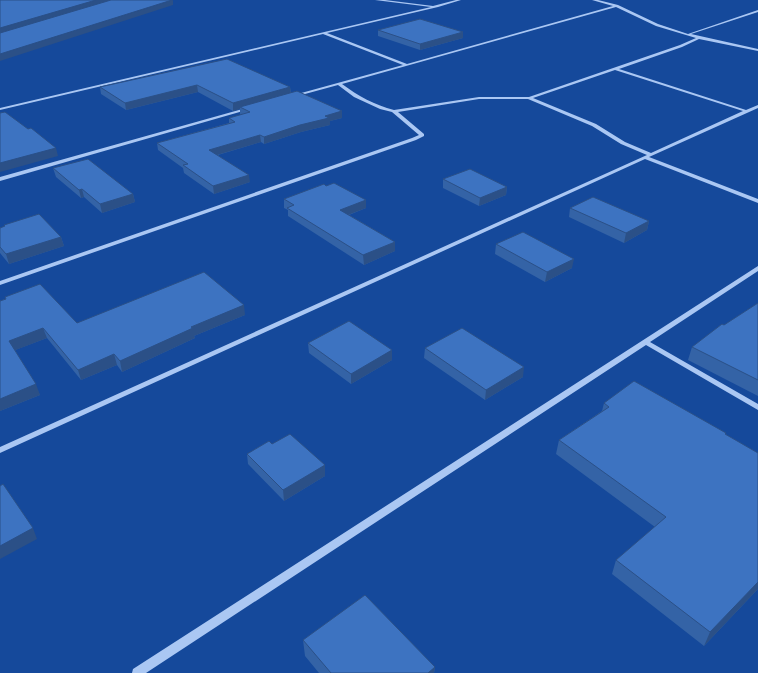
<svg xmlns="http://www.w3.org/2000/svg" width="758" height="673" font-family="'Open Sans',sans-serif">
<rect width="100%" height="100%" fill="#15499b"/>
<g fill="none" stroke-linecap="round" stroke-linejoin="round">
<path fill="#aac7f3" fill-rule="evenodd" d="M 375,0 L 385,0 L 433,6 L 456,0 L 461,0 L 438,7 L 327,33 L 407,64 L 613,6 L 592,0 L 598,0 L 618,5 L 658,24 L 688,34 L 758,10 L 758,12 L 691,34 L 758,49 L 758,51 L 699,39 L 682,47 L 619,69 L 746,110 L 758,105 L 758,108 L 649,157 L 758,199 L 758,203 L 645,159 L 0,453 L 0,447 L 647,155 L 621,144 L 592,126 L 528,99 L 479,99 L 398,112 L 424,134 L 424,136 L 416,140 L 0,285 L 0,281 L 412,138 L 419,135 L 392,112 L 380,109 L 354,97 L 338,85 L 294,97 L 294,95 L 403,65 L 323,34 L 0,110 L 0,108 L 431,7 ZM 616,7 L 656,26 L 696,38 L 680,45 L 529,97 L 479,97 L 394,110 C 375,105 358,96 342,84 ZM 615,70 L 743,111 L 651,153 L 625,142 L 596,124 L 533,98 Z
M 246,108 L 250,109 L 0,181 L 0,177 Z
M 758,266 L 758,271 L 650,342 L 758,404 L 758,410 L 646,345 L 146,673 L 132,673 L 133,669 Z"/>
</g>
<path fill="#3463a6" d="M 378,30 L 463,32 L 463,38 L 420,50 L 378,36 Z
M 195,66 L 290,87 L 291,93 L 342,118 L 330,121 L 330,125 L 301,132 L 264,144 L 261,142 L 218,155 L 250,182 L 214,194 L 184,173 L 183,168 L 158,150 L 157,143 L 229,123 L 229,118 L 241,115 L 240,114 L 240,109 L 233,111 L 198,92 L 126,110 L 101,94 L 100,87 Z
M 53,168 L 133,194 L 135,202 L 102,213 L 84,197 L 81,198 L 56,177 Z
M 443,179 L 507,187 L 506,195 L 479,206 L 443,188 Z
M 326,186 L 366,200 L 366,208 L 349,215 L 395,242 L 395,251 L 364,265 L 288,216 L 288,210 L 284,208 L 284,199 Z
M 570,208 L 649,221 L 647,230 L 624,243 L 569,217 Z
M 4,225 L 61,237 L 64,246 L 9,264 L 0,253 L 0,228 L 4,227 Z
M 496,244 L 572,268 L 545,282 L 495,254 Z
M 5,297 L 77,323 L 245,315 L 194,336 L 195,338 L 122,372 L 117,365 L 81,380 L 47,338 L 15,350 L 40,395 L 0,411 L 0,301 L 5,299 Z
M 758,303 L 758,396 L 688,360 L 692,347 Z
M 308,343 L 392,360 L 351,384 L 309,353 Z
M 425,348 L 523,377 L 485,400 L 424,358 Z
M 604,403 L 726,434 L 758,589 L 704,646 L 612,574 L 616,560 L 655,527 L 556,454 L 559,440 L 602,411 Z
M 272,444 L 325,476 L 284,501 L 248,464 L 247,454 Z
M 303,640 L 435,667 L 434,673 L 319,673 L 305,656 Z"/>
<path fill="#2b5087" d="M 96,0 L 115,0 L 0,35 L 0,28 Z
M 173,0 L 173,5 L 0,61 L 0,54 Z
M 463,32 L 463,38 L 420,50 L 420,44 Z
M 197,85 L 198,92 L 126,110 L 125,103 Z
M 290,87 L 291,95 L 240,107 L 240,109 L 233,111 L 233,103 Z
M 342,111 L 342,118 L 330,121 L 330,125 L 301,132 L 264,144 L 264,137 L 325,116 Z
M 260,135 L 261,142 L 210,157 L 209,150 Z
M 56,148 L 58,156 L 0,172 L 0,163 Z
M 249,175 L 250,182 L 214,194 L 213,186 Z
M 507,187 L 506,195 L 479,206 L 480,198 Z
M 82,189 L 84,197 L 81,198 L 79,190 Z
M 133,194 L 135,202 L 102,213 L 100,204 Z
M 366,200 L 366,208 L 340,218 L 340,210 Z
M 649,221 L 647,230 L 624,243 L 626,233 Z
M 61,237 L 64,246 L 9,264 L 6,254 Z
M 395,242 L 395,251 L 364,265 L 363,255 Z
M 574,259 L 572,268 L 545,282 L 547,272 Z
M 244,305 L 245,315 L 194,336 L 195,338 L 122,372 L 120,361 L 191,327 Z
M 43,328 L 47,338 L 13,351 L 9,341 Z
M 392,350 L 392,360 L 351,384 L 351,374 Z
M 114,354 L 117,365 L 81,380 L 78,370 Z
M 524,367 L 523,377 L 485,400 L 486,390 Z
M 36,384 L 40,395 L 0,411 L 0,399 Z
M 325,465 L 325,476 L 284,501 L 283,490 Z
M 33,528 L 37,539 L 0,559 L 0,546 Z
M 758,582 L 758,589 L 704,646 L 710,632 Z
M 435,667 L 434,673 L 428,673 Z"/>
<path fill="#3d73c1" stroke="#2b5087" d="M 0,0 L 96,0 L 0,28 Z
M 111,0 L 172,0 L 0,54 L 0,33 Z
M 420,19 L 463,32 L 420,44 L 378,30 Z
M 227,59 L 290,87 L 233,103 L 197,85 L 125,103 L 100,87 Z
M 297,91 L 342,111 L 325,116 L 329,118 L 300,125 L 264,137 L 260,135 L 209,150 L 249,175 L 213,186 L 183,165 L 188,164 L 157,143 L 235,122 L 229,118 L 250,112 L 240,107 Z
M 5,112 L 28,129 L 31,128 L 56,148 L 0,163 L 0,113 Z
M 88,159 L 133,194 L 100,204 L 82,189 L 79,190 L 53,168 Z
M 470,169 L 507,187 L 480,198 L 443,179 Z
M 334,183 L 366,200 L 340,210 L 395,242 L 363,255 L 287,208 L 294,205 L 284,199 L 324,184 L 326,186 Z
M 593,197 L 649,221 L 626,233 L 570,208 Z
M 39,214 L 61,237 L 6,254 L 0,247 L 0,228 L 5,226 L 4,225 Z
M 523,232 L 574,259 L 547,272 L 496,244 Z
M 204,272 L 244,305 L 191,327 L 193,328 L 120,361 L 114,354 L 78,370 L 43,328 L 9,341 L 36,384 L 0,399 L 0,301 L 6,299 L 5,297 L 40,284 L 77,323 Z
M 758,303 L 758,380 L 692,347 L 722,324 L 724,325 Z
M 349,321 L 392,350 L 351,374 L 308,343 Z
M 462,328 L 524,367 L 486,390 L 425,348 Z
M 634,381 L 726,433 L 725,434 L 758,453 L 758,582 L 710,632 L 616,560 L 666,517 L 559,440 L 609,407 L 604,403 Z
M 290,434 L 325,465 L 283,490 L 247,454 L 269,441 L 272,444 Z
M 3,484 L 33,528 L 0,546 L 0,486 Z
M 365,595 L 435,667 L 428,673 L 331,673 L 303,640 Z"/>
</svg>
